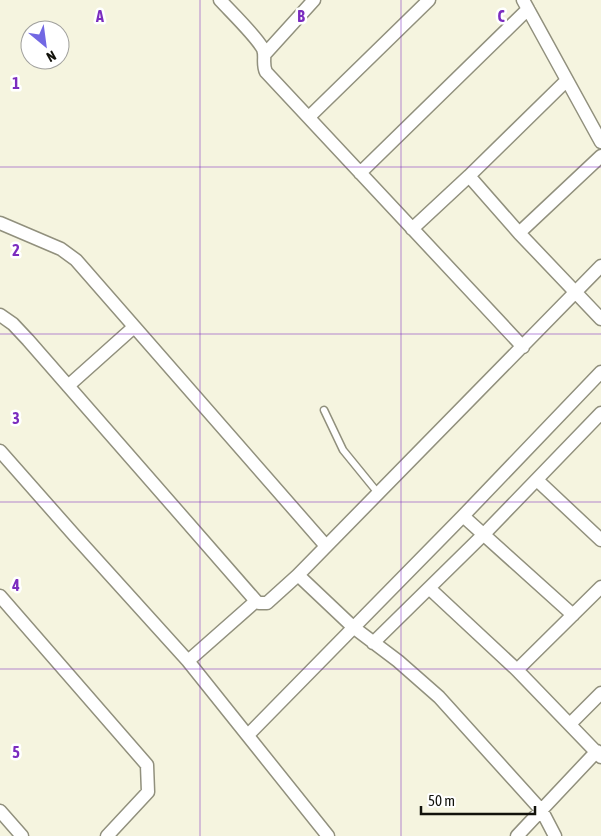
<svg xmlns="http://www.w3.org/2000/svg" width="601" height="836" font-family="'Asap Condensed',sans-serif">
<rect width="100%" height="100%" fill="#f5f4df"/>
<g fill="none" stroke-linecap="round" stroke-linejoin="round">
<g stroke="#91907d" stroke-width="9">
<path id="lane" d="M 324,410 L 343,450 L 378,493"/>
</g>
<g stroke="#91907d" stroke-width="15">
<path id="street" d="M 220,0 C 231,12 256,36 263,49 C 266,56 262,64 266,72 L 523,347
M 523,0 L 601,142
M 265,54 L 314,0
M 309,117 L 429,0
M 601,156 L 519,233 L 601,319
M 360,173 L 528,9
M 469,176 L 519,233
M 0,223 L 61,249 L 76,260 L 326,546
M 412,229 L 469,176 L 567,80
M 0,315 L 13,324 L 28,340 L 256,601 L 259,603 L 267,603 L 298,575 L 601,266
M 68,386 L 134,327
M 0,451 L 75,536 L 188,661 L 328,836
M 537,480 L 601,540
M 463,516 L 573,615
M 298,575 L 353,627 L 398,661 L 439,697 L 542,811 L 555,836
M 429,588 L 517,670 L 601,757
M 0,596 L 147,765 L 148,792 L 107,836
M 373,643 L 484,534 L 601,413
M 188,661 L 256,601
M 517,670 L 601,587
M 570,724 L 601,693
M 248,735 L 463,516 L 601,372
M 0,811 L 22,836
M 517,836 L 597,751"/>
</g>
<use href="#lane" stroke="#fff" stroke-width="6"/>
<use href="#street" stroke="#fff" stroke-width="12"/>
</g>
<path fill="none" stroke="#7b2cbf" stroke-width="1" stroke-opacity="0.55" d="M 200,0 L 200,836M 401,0 L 401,836M 0,167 L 601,167M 0,334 L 601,334M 0,502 L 601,502M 0,669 L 601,669"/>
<g font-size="16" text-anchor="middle" font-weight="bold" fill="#7b2cbf" stroke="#fff" stroke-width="5" stroke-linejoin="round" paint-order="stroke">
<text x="100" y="22">A</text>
<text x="301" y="22">B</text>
<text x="501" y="22">C</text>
<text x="16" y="89">1</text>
<text x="16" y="256">2</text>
<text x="16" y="424">3</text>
<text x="16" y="591">4</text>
<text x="16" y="758">5</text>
</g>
<g transform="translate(45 45) rotate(151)"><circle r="24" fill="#ffffff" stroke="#a0a09d"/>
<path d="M0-4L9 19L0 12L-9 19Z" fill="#7268e3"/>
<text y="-8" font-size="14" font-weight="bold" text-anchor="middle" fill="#12120b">N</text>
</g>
<path d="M421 806v8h114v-8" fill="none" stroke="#12120b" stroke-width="2.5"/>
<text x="428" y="806" font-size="15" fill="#12120b" stroke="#ffffff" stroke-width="4" paint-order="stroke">50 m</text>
</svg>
